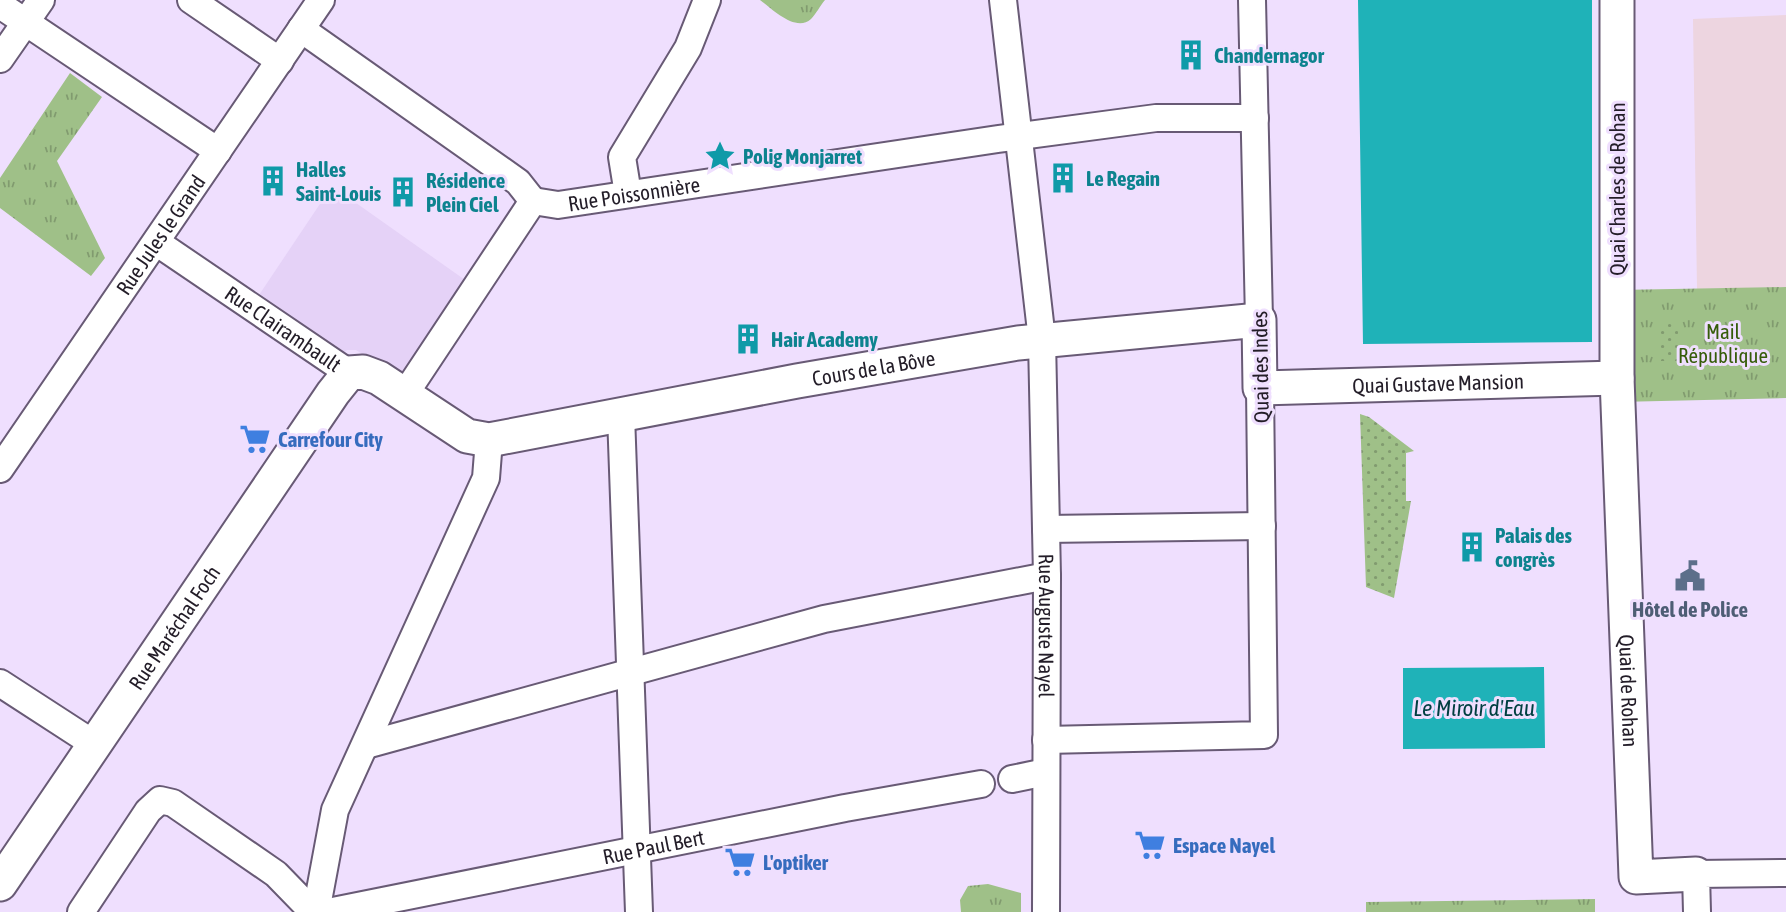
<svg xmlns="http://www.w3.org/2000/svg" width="1786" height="912" font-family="'Asap Condensed',sans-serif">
<defs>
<pattern id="grass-tufts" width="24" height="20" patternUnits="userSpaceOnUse" patternTransform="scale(1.75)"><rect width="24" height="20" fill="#9fc088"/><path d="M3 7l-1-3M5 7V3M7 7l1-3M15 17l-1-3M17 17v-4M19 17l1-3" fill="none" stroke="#819b6f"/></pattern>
<pattern id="garden-dots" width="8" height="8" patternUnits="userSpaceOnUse" patternTransform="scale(1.75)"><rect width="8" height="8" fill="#9fc088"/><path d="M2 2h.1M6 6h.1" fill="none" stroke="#819b6f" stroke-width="1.8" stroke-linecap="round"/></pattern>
</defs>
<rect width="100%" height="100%" fill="#efdffe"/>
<path fill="#e5d2f7" d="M 332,186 L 475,287 L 402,379 L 356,350 L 347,350 L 340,355 L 255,301 Z"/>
<path fill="#edd5e0" d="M 1786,15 L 1786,287 L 1697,289 L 1693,19 Z"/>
<path fill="url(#grass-tufts)" d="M 760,0 L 825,0 C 820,6 816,14 811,19 C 796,33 772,9 760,0 Z
M 70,73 L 102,97 L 57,161 L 105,258 L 91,276 L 0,208 L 0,178 Z
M 1786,287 L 1786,398 L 1618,402 L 1618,290 Z
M 988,884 L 1021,893 L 1021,912 L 961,912 L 960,900 L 968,886 Z
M 1595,899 L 1595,912 L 1366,912 L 1366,902 Z"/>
<path fill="url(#garden-dots)" d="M 1659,324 L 1678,324 L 1678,361 L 1659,361 Z
M 1360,414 L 1369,417 L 1414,451 L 1406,453 L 1406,501 L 1411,501 L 1394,598 L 1366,587 Z"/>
<path fill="#1fb2b8" d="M 1358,0 L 1592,0 L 1592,342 L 1363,344 Z
M 1544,667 L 1545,748 L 1403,749 L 1403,668 Z"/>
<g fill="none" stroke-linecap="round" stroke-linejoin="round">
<g stroke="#685a75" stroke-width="30">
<g id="minor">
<path d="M 191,0 L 280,61"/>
<path id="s1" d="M 1003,0 L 1042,340 L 1047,576 L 1046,912"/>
<path d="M 1252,0 L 1259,320"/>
<path d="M 0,5 L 218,151"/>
<path d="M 301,29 L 518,182 L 533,201"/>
<path d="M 0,59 L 41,0"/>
<path d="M 628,194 L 622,157 L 688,48 L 707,0"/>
<path id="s2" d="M 533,201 L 558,205 L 998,139 L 1156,118 L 1255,118"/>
<path id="s3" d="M 156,242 L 349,373"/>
<path d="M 405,394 L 533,201"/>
<path d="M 621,415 L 639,912"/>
<path id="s4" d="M 0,469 L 321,0"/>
<path d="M 1046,529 L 1262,526"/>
<path d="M 0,683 L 94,744"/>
<path d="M 1046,740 L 1264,735 L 1260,388"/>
<path d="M 366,745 L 824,619 L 1047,576"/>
<path d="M 1012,779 L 1046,772"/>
<path d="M 81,912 L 148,811 L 160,800 L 173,803 L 276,874 L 313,912"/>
<path d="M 316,912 L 335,810 L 486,478 L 489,440"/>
<path id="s5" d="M 328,912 L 845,808 L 981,784"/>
<path d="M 1697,912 L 1696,874 L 1786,873"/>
</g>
</g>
<g stroke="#685a75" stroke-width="37">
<g id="tertiary">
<path id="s6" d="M 1617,0 L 1617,378 L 1636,877 L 1696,874"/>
<path id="s7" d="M 0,884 L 333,393 L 349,373 L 363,372 L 379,378 L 467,436 L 489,440 L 797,381 L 1018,343 L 1259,320 L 1260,388 L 1617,378"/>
</g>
</g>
<use href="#minor" stroke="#fff" stroke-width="26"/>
<use href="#tertiary" stroke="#fff" stroke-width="33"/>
</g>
<defs>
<g id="building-bare" transform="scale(2.415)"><path d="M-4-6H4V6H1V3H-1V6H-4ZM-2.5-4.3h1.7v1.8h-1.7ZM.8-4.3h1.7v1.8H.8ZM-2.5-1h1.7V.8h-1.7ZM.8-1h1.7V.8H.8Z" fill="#0f9aa8" stroke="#efdffe" stroke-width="2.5" paint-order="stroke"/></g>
<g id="sight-bare" transform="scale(2.415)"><path d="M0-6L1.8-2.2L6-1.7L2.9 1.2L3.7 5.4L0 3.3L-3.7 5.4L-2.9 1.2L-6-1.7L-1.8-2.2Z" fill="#0f9aa8" stroke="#efdffe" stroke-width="2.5" paint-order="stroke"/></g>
<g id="supermarket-bare" transform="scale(2.415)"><path d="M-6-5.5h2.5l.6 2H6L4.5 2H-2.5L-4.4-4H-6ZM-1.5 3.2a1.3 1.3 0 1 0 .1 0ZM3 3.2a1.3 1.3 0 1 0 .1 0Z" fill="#3f7fe0" stroke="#efdffe" stroke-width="2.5" paint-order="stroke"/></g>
<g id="civic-bare" transform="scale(2.415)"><path d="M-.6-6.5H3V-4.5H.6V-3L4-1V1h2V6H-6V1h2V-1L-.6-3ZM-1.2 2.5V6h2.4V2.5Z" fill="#5c6f8a" stroke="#efdffe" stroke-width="2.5" paint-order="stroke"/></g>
</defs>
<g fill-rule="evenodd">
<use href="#building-bare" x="1191" y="55"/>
<use href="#sight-bare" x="720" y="156"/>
<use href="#building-bare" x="1063" y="178"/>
<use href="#building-bare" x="273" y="181"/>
<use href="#building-bare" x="403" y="192"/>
<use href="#building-bare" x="748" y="339"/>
<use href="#supermarket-bare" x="255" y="439"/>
<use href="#building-bare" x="1472" y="547"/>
<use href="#civic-bare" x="1690" y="576"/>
<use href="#supermarket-bare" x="1150" y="845"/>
<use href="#supermarket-bare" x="740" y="862"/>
</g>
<g text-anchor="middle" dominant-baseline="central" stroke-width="6" stroke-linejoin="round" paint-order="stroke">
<g font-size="21" font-weight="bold" fill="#0d838f" stroke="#efdffe" text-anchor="start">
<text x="1214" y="55">Chandernagor</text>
<text x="743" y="156">Polig Monjarret</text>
<text x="296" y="169">Halles<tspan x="296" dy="24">Saint-Louis</tspan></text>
<text x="1086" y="178">Le Regain</text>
<text x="426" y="180">Résidence<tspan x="426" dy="24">Plein Ciel</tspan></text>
<text x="771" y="339">Hair Academy</text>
<text x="1495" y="535">Palais des<tspan x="1495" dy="24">congrès</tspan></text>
</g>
<g font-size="21" fill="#231d28" stroke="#efdffe">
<text transform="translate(1617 189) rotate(-90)">Quai Charles de Rohan</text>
<text stroke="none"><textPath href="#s2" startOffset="102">Rue Poissonnière</textPath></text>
<text stroke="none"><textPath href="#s4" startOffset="284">Rue Jules le Grand</textPath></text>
<text stroke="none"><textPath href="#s3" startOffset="154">Rue Clairambault</textPath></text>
<text transform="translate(1260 367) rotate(-91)">Quai des Indes</text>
<text stroke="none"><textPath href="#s7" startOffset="1169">Cours de la Bôve</textPath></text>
<text stroke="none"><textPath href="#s7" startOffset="1804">Quai Gustave Mansion</textPath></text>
<text stroke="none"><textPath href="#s1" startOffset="628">Rue Auguste Nayel</textPath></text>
<text stroke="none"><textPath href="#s7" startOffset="310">Rue Maréchal Foch</textPath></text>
<text stroke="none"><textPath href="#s6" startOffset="691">Quai de Rohan</textPath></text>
<text stroke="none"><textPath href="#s5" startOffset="332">Rue Paul Bert</textPath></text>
</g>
<g font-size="21" fill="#355c09" stroke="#efdffe">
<text x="1723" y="331">Mail<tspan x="1723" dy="24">République</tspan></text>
</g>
<g font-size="21" font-weight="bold" fill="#366cbe" stroke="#efdffe" text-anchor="start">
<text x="278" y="439">Carrefour City</text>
<text x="1173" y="845">Espace Nayel</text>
<text x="763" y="862">L'optiker</text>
</g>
<g font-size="21" font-weight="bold" fill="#4e5e75" stroke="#efdffe">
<text x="1690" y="609">Hôtel de Police</text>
</g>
<g font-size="23" font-style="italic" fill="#003f41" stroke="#efdffe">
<text x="1474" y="708">Le Miroir d'Eau</text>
</g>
</g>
</svg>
